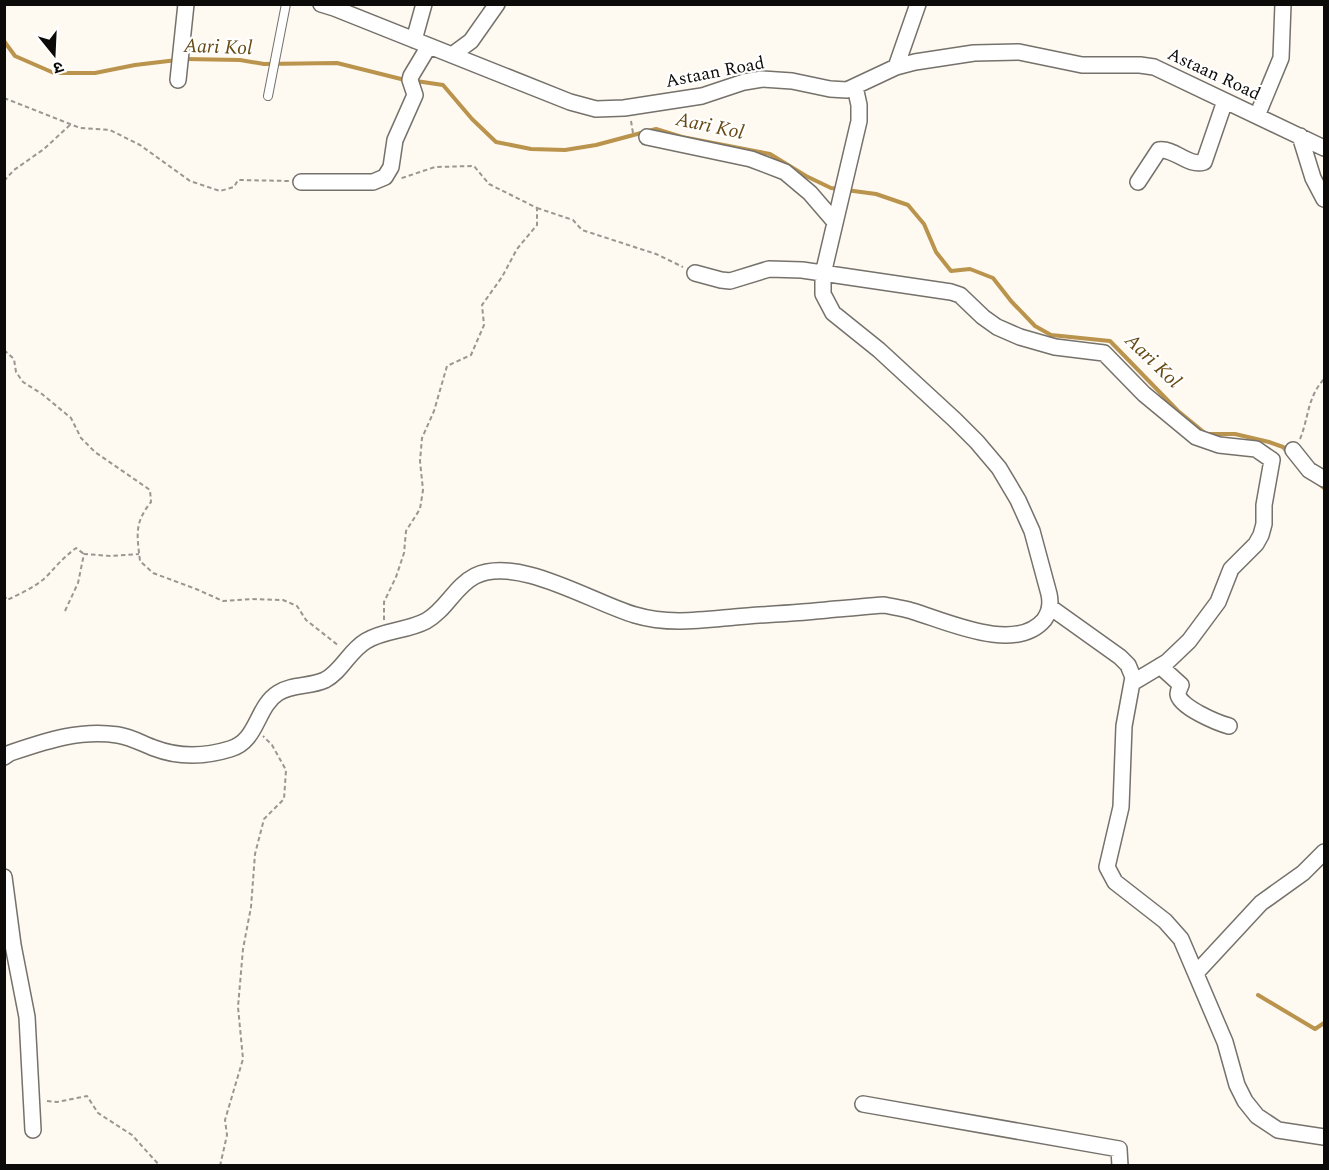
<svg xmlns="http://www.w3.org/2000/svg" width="1329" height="1170" font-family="Spectral,'Noto Sans Devanagari',serif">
<rect width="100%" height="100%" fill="#fef9f1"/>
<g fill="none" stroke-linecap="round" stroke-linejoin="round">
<path stroke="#ba934c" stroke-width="4" d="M 4,41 L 15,56 L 54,73 L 95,73 L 135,65 L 177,60
M 185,59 L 240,60 L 264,64 L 337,63 L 405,80
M 416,81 L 443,85 L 472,119 L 496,142 L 531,149 L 565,150 L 596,145 L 656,129 L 682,137 L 770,154 L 806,176 L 831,188 L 839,189
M 846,190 L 876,194 L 908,205 L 924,224 L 936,252 L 951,271 L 970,269 L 993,278 L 1011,301 L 1035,326 L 1051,335 L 1110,341 L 1178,411 L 1206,434 L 1235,434 L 1269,442 L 1283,447 L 1287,452
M 1318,483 L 1324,488
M 1258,995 L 1315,1029 L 1324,1023"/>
<g stroke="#75716b" stroke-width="10">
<path id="lane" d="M 268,96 L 286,4"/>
</g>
<g stroke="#75716b" stroke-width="18">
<path id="street" d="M 321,4 L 334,8 L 570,102 L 596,109 L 624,108 L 702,96 L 744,82 L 762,79 L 792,81 L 830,89 L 847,90 L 896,67 L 915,62 L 974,53 L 1019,52 L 1082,65 L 1140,65 L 1154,67 L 1324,148
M 414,40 L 424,4
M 452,55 L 471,41 L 497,4
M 896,67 L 918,4
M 178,80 L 186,4
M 1257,116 L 1281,58 L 1283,4
M 1300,136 L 1313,178 L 1324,199
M 647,137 L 751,159 L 785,172 L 810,193 L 835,222
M 301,182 L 373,182 L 385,177 L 391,167 L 395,140 L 415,95 L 410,80 L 411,76 L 429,46
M 1138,182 L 1159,150 C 1175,148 1188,167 1204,162 L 1225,101
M 695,273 L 721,280 L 730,281 L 769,269 L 802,270 L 951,292 L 960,295 L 983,317 L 997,327 L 1020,337 L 1055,347 L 1104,353 L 1144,394 L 1196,437 L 1219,445 L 1256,449 L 1272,460 L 1264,505 L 1264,524 L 1261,535 L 1256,544 L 1231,569 L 1218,602 L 1189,641 L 1167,662 L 1132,683
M 1293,450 L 1309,470 L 1324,479
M 1050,607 L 1120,657 L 1128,665 L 1133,677 L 1124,726 L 1121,807 L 1107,867 L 1115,882 L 1165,921 L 1181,939 L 1225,1042 L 1237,1085 L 1245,1101 L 1257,1116 L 1278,1130 L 1324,1137
M 1160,666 L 1181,685 C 1180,688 1178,690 1178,694 C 1179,707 1218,723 1229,726
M 4,757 L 10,753 C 46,741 80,729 118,735 C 131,737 143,744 154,748 C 180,758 204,757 230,749 C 258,741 256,707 278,693 C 292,684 310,687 325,680 C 342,671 349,651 366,641 C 384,630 407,631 426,621 C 446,610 455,586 475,576 C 518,555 593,603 635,615 C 668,625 702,620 735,617 C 769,614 803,613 836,609 C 852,608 868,606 884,605 C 893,607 903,608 912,611 C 946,621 1015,654 1044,620 C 1050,612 1051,603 1049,594 L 1032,531 L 1018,500 L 999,468 L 977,442 L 955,420 L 879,350 L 833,313 L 823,294 L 823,274 L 859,121 L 859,105 L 855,87
M 4,877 L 13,945 L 27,1017 L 33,1130
M 1197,972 L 1261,903 L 1303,873 L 1324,852
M 863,1104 L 1119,1149 L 1120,1166"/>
</g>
<path stroke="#9a9691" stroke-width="2" stroke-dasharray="4.5 3" stroke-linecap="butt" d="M 4,98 L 80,128 L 110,130 L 140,145 L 190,181 L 220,191 L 234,187 L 238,180 L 289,181
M 631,121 L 633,133
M 4,181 L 14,170 L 44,149 L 71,124
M 537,208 L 573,220 L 582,230 L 656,254 L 683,267
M 4,350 L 14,359 L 16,372 L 23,382 L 42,394 L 71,418 L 81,438 L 95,452 L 150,490 L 151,502 C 134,523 137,535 140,561 L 153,573 L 196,589 L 223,601 L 252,599 L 283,600 L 297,606 L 306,620 L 339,646
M 1300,439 C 1309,417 1307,398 1324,379
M 4,595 L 7,600 C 20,594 39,585 48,575 C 58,564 64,557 76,548 L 84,554
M 65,611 L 78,583 L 84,554 L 111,556 L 139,554
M 384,620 L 384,602 L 396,577 L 404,553 L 406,531 L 420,509 L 423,490 L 420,461 L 422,438 L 434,411 L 447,366 L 471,355 L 484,325 L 482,305 L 502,277 L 517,249 L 537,225 L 537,208 L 489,184 L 474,166 L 435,167 L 399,179
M 47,1101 L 57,1102 L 87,1096 L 98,1113 L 132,1135 L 160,1166
M 220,1166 L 227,1135 L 225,1120 L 243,1059 L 238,1007 L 243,949 L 251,907 L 255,854 L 264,819 L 284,799 L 286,770 L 272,745 L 263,736"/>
<use href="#lane" stroke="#fff" stroke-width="8"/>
<use href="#street" stroke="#fff" stroke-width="15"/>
</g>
<g text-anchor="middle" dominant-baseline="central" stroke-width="4.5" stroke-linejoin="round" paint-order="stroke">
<g font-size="18" fill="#0c0b09" stroke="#fff">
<text transform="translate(715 72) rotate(-11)">Astaan Road</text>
<text transform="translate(1214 74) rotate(25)">Astaan Road</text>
</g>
<g font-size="20" font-style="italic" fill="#664b14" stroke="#fff">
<text transform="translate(218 47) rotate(2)">Aari Kol</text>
<text transform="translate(710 126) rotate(12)">Aari Kol</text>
<text transform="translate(1153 361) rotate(44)">Aari Kol</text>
</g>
</g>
<rect width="1329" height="1170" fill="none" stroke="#0c0b09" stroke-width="12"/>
<g transform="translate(54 54) rotate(162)" stroke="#ffffff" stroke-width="4.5" paint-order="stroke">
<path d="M0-4.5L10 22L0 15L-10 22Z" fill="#0c0b09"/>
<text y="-9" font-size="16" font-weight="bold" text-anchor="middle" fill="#0c0b09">उ</text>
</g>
</svg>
